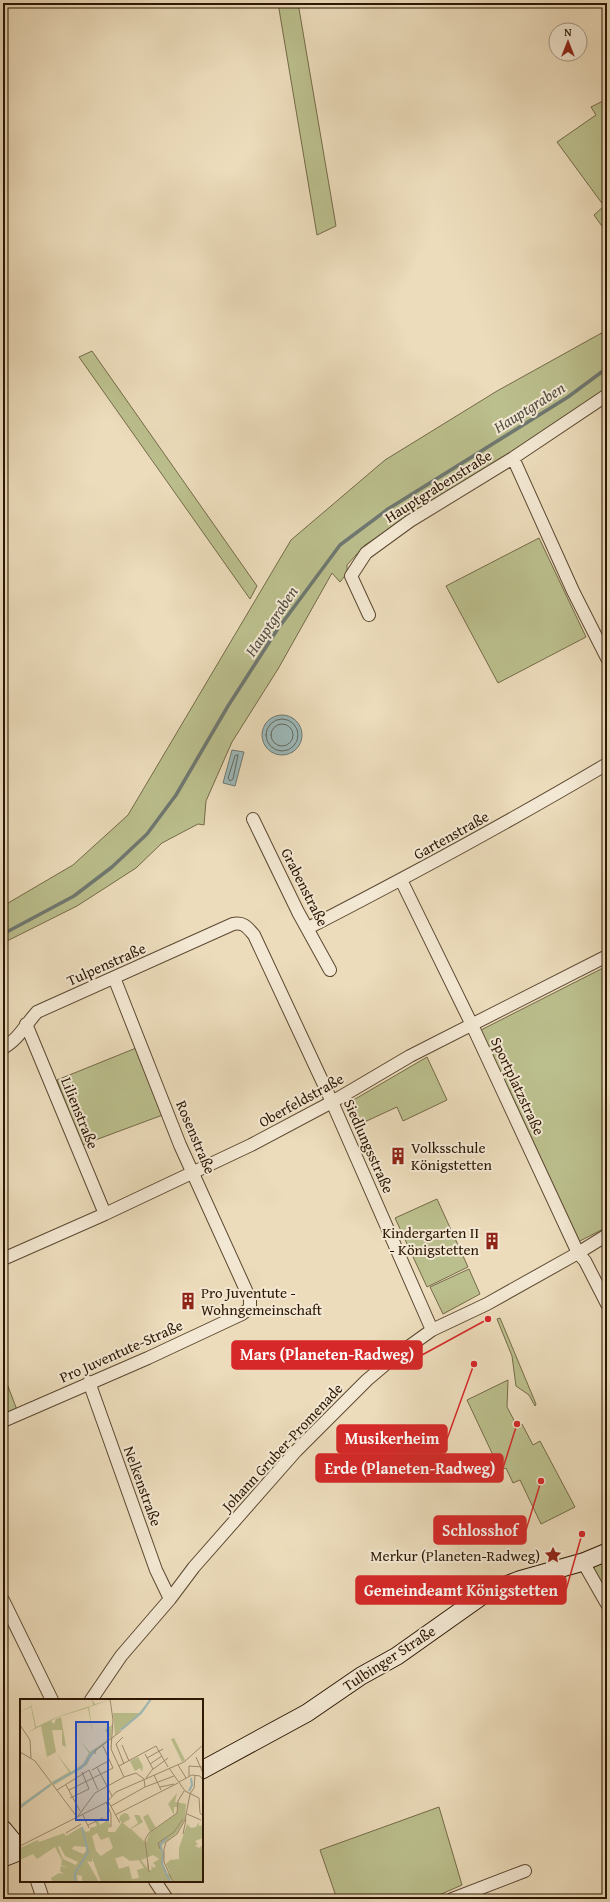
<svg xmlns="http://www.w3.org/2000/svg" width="610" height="1902" font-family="'Gentium Book Plus',serif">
<rect width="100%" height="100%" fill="#ecdcbb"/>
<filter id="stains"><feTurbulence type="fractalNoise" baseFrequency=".005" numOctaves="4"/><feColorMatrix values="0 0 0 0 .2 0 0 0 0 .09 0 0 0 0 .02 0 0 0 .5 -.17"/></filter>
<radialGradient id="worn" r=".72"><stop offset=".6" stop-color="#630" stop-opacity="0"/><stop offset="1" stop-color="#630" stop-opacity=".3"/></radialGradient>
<path fill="#bbbf8d" stroke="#746a48" d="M 278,3 L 298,3 L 336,226 L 317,235 Z
M 607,99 L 607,233 L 594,215 L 604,206 L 557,142 L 596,115 L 591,107 Z
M 607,330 L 607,391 L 365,545 L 347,565 L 347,573 L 340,582 L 332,573 L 278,669 L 232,742 L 206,801 L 204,825 L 198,824 L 162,843 L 136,868 L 77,906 L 3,943 L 3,906 L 73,865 L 128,815 L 291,540 L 385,460 L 497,391 Z
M 92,351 L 257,586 L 250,599 L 79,357 Z
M 539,538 L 586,637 L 498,683 L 446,586 Z
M 607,966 L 607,1227 L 578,1242 L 481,1030 Z
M 141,1046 L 168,1113 L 82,1145 L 57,1080 Z
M 427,1057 L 447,1100 L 403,1121 L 397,1107 L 360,1124 L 350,1102 Z
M 437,1199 L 468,1267 L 427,1287 L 395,1218 Z
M 469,1269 L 480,1294 L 443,1314 L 430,1287 Z
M 500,1318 L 536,1404 L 535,1406 L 529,1395 L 516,1386 L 512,1356 L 497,1319 Z
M 3,1373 L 17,1410 L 3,1416 Z
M 508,1380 L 507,1407 L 517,1426 L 522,1424 L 533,1445 L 540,1441 L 575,1507 L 541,1524 L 520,1480 L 513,1483 L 506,1468 L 500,1470 L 467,1400 Z
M 607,1552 L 607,1604 L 583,1562 Z
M 439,1807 L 462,1885 L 430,1899 L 337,1899 L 320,1850 Z"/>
<path fill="#9cb9ba" stroke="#6f7871" d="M262 735a20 20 0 1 1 40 0a20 20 0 1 1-40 0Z
M 232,750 L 244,752 L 235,786 L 223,783 Z"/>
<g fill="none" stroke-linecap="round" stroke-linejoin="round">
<path stroke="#64685e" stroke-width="1" d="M266 735a16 16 0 1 1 32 0a16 16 0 1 1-32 0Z
M271 735a11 11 0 1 1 22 0a11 11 0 1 1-22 0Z
M 238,755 L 233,779 L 230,781 L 228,778 L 235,756 Z"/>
<path stroke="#6f7871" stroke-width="3.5" d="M 3,934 L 74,896 L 112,867 L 147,834 L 176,795 L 228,706 L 277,630 L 340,545 L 388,509 L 568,397 L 607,368"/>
<g stroke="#5c4831" stroke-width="14">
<path id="street" d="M 513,458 L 573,591 L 607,658
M 369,615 L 351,576 L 366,553 L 410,521 L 513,458 L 607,395
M 253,819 L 298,912 L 330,970
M 401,880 L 472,1025 L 578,1253 L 585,1261 L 607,1304
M 308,928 C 409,876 509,822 607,764
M 26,1024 L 105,1214
M 3,1048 C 18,1040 26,1024 37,1012 L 233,924 C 244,922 247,927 254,935 L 332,1102 L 432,1330
M 3,1259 L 105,1214 L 251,1145 L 332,1102 L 410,1056 L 607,956
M 89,1382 L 156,1570 L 170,1599
M 3,1421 L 148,1358 L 242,1314 L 250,1308 L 250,1299 L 180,1145 L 115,980 L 113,979
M 583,1562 L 607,1604
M 3,1600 L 52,1700
M 91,1700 L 121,1656 L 170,1599 L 194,1567 L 296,1451 L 367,1380 L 393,1358 L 432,1330 L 487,1304 L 578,1253 L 607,1235
M 37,1881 L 43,1899
M 155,1881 L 167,1899
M 452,1899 L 525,1871"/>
</g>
<g stroke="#2c1603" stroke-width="19">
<path id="secondary" d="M 202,1770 L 307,1713 L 361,1676 L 397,1656 L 486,1593 L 519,1580 L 583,1562 L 607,1552
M 3,1829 L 21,1851
M 3,1858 L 21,1851"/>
</g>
<use href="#street" stroke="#f3e8d3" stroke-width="12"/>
<use href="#secondary" stroke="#f3e8d3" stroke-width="17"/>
</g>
<defs>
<g id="building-bare" transform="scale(1.38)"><path d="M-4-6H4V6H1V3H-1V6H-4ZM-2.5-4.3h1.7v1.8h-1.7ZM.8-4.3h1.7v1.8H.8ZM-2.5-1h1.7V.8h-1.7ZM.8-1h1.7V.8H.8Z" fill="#8f2418" stroke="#f3e8d3" stroke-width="2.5" paint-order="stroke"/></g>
<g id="sight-bare" transform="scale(1.38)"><path d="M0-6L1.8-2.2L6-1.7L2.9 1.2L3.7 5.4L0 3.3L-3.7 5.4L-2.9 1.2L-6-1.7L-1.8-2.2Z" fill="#8f2418" stroke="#f3e8d3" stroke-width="2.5" paint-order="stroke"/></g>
</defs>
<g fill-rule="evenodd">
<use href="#building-bare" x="398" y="1156"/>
<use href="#building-bare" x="492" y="1241"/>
<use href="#building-bare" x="188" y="1301"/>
<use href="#sight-bare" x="553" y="1555"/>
</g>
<g text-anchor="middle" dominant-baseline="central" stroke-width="4" stroke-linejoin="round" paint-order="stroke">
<g font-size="15" fill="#2c1603" stroke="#f3e8d3">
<text transform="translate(438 486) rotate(-32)">Hauptgrabenstraße</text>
<text transform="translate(451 835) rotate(-29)">Gartenstraße</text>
<text transform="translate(305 887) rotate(63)">Grabenstraße</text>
<text transform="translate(106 964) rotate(-24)">Tulpenstraße</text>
<text transform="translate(518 1086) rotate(65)">Sportplatzstraße</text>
<text transform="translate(301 1100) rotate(-29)">Oberfeldstraße</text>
<text transform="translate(80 1113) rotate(68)">Lilienstraße</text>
<text transform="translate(196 1137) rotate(67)">Rosenstraße</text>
<text transform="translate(369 1146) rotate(66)">Siedlungsstraße</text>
<text transform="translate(121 1351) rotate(-24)">Pro Juventute-Straße</text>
<text transform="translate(282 1447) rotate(-47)">Johann Gruber-Promenade</text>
<text transform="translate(143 1486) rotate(70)">Nelkenstraße</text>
<text transform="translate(389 1658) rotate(-33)">Tulbinger Straße</text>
</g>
<g font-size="15" fill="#2c1603" stroke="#f3e8d3" text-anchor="start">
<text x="411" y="1147">Volksschule<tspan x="411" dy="17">Königstetten</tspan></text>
<text x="479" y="1232" text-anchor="end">Kindergarten II<tspan x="479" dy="17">- Königstetten</tspan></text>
<text x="201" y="1292">Pro Juventute -<tspan x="201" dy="17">Wohngemeinschaft</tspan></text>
<text x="540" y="1555" text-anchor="end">Merkur (Planeten-Radweg)</text>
</g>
<g font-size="16" font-style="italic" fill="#534f43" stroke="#f3e8d3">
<text transform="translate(529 407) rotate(-32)">Hauptgraben</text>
<text transform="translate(271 621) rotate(-56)">Hauptgraben</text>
</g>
</g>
<g transform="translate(20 1699)">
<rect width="183" height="183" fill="#ecdcbb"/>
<path d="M 10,0 L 16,28 L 37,18 L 73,6 L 72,0 L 75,5 L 90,1 L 69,8 L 73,35 L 68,9 L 38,18 L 31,22 L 34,25 L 36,20 L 41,18 L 46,48 L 42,46 L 42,31 L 32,31 L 36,53 L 27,58 L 21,27 L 25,25 L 7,34 L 15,29 L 11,8 L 0,13 L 11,7 ZM 130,0 L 120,14 L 95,36 L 93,14 L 119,14 ZM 92,26 L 91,38 L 91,39 L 74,53 L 73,53 L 67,66 L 34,86 L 32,83 L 49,73 L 36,54 L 51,73 L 63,65 L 69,54 L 60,42 L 70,53 L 90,39 L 85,31 ZM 154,39 L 165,61 L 162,63 L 151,40 ZM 118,58 L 123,67 L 122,73 L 120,69 L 115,72 L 110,62 ZM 31,84 L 32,86 L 0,110 L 0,106 ZM 157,94 L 155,103 L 166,105 L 165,120 L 157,134 L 142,146 L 143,166 L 148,175 L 150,174 L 146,165 L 150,161 L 159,160 L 159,149 L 167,125 L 171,129 L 176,128 L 179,123 L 179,127 L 183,126 L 183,139 L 175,142 L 178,145 L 175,147 L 179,149 L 183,146 L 183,183 L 154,183 L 150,180 L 150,183 L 81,183 L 72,159 L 72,163 L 67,162 L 79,183 L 62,183 L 62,177 L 57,176 L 58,183 L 32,183 L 31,179 L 39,174 L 44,175 L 40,172 L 41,167 L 49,169 L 41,166 L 42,161 L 35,148 L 17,160 L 13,155 L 0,161 L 0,149 L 18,141 L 19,143 L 44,134 L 46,137 L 61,128 L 66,133 L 70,132 L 70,129 L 77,127 L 75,123 L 78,121 L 80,126 L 88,121 L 91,128 L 88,129 L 88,133 L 95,133 L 102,123 L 99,121 L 100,117 L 104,114 L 108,115 L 110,120 L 103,124 L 110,130 L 118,124 L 114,116 L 119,116 L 123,123 L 111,130 L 126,144 L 130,134 L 157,114 L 158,108 L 154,108 L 154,116 L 148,105 ZM 77,134 L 81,141 L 89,138 L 93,149 L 81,157 L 76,152 L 72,137 ZM 40,147 L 45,157 L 58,163 L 56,166 L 43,160 L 38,148 ZM 54,147 L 67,148 L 66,152 L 63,155 L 52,150 ZM 133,156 L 139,160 L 133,164 L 136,167 L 134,169 L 131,167 L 132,170 L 129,172 L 127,162 L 127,169 L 121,161 ZM 103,157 L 110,162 L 119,161 L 124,169 L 113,172 L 117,171 L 119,179 L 112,180 L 109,167 L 99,170 L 95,159 L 93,160 ZM 128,115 L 136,129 L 130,133 L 123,118 Z" fill="#bbbf8d" fill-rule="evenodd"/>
<path fill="none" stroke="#9cb9ba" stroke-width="2" d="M 101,31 L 121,14 L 131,0M 33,84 L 61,69 L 76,50M 169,92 L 172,86 L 171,79M 0,108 L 30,86M 147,138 L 140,146 L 143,155 L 142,165 L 150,183M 55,183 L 55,174 L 68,153 L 62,128"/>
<path fill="none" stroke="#9f8d71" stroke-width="1" d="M 90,0 L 93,21 L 91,50 L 104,78M 0,26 L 10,41 L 11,59M 103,38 L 96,45 L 104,65M 102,46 L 109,62M 0,53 L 15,62 L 57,118M 75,55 L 75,52 L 101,32M 125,55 L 133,70M 176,58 L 183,74M 127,59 L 143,50M 130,65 L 142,57M 158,66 L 166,79M 99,67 L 136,47 L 148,68M 77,68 L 92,97M 149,69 L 165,92 L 179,99 L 180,114 L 183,117M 72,71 L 90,61M 134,76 L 141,91M 169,77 L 169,67 L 183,68M 126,79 L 132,71 L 148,59M 159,83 L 172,76 L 180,77 L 183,81M 46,86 L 60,112M 140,88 L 154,85M 37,91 L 69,71 L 78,91M 49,91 L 93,69 L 83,47M 50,99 L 69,90 L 62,73M 88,102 L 100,124M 86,103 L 91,115 L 91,128M 91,107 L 125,88 L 154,77M 167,115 L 181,121M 63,116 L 69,129M 95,116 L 158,84M 58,117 L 75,94 L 104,78 L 116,74 L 124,80 L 125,88M 68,126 L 83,119M 46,134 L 61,125M 163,135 L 166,120M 0,147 L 87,103 L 96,93 L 164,63 L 183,46M 140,150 L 138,144 L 154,133 L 163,120M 129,173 L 125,141 L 129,134 L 157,114 L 158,102 L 164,92M 153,183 L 144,163 L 144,150 L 146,143 L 157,135 L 165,121 L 170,95 L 174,89 L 175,76"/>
<path fill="#1d4ed8" fill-opacity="0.15" stroke="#1d4ed8" stroke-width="2" d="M 56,23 L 88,23 L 88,121 L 56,121 Z"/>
<rect width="183" height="183" fill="none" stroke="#2c1603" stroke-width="2"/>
</g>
<path fill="none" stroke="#d62828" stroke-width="1.5" d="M488 1319L422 1355M474 1364L447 1439M517 1424L503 1468M541 1481L526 1530M582 1534L566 1590"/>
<g fill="#d62828" stroke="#f3e8d3" stroke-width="1.5">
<circle cx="488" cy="1319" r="4"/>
<circle cx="474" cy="1364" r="4"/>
<circle cx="517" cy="1424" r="4"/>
<circle cx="541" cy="1481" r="4"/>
<circle cx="582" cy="1534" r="4"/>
</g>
<g fill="#d62828" stroke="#d62828" stroke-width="1.5">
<rect x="232" y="1341" width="190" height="28" rx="4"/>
<rect x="337" y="1425" width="110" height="28" rx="4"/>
<rect x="316" y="1454" width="187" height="28" rx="4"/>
<rect x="434" y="1516" width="92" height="28" rx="4"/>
<rect x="356" y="1576" width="210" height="28" rx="4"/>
</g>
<g font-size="16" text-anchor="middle" font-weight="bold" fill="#fff">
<text x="327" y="1360">Mars (Planeten-Radweg)</text>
<text x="392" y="1444">Musikerheim</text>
<text x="410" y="1474">Erde (Planeten-Radweg)</text>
<text x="480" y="1536">Schlosshof</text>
<text x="461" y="1596">Gemeindeamt Königstetten</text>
</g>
<rect width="610" height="1902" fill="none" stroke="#ecdcbb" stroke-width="16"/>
<rect x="4" y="4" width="602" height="1894" fill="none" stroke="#2c1603" stroke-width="2"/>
<rect x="8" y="8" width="594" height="1886" fill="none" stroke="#2c1603"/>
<g transform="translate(568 42)"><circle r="19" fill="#f3e8d3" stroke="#a39480"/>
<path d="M0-3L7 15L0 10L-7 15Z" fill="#8f2418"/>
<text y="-6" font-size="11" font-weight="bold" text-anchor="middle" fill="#2c1603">N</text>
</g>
<rect width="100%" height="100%" filter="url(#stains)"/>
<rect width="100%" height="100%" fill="url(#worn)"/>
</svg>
